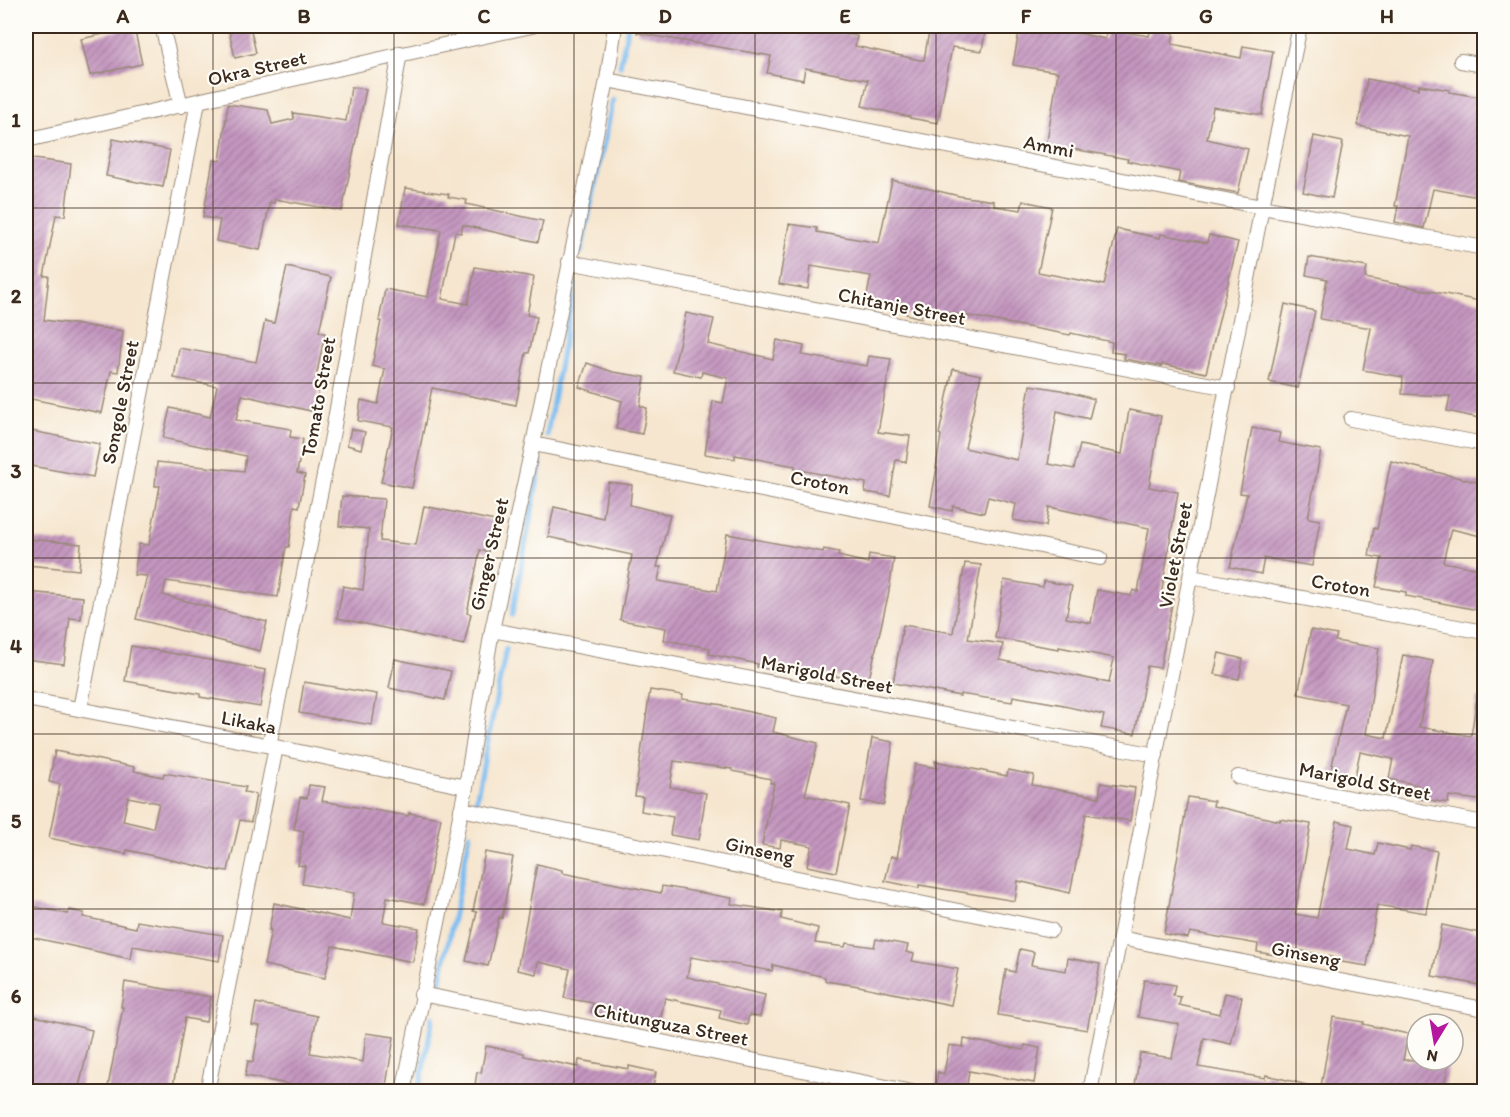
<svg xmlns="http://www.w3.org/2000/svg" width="1510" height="1117" font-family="Itim,sans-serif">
<defs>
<pattern id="building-hatch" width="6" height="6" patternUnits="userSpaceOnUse" patternTransform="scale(1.5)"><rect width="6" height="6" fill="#c496c0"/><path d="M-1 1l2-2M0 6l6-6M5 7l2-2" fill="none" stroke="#a07b9b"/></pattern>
</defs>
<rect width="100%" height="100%" fill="#fdfcf7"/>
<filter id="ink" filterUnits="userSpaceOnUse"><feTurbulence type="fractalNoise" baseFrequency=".0167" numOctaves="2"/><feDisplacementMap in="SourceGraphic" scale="12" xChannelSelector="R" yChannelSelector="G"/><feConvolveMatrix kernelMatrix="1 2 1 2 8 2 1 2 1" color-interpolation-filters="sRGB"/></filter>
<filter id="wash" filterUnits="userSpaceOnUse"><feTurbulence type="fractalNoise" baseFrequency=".008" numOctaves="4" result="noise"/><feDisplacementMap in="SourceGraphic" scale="24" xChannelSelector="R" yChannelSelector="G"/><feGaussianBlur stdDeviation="1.35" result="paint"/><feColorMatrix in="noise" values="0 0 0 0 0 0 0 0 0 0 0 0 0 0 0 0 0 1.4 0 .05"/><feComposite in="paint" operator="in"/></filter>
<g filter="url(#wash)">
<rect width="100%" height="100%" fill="#f6e6cf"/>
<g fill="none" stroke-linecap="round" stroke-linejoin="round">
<path stroke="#7bbdf1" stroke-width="5" d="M 620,66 L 628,26
M 581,252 L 613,100
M 547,435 L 574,285
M 512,615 L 541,462
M 476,801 L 506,649
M 440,984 L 470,834
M 419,1092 L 433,1016"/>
</g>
<g id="blocks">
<path fill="url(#building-hatch)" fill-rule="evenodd" d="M 228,26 L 250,26 L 256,53 L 235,58 Z
M 638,26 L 794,26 L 857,36 L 855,46 L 920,60 L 924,60 L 930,26 L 986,26 L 982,51 L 952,47 L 938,123 L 910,118 L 910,117 L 862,106 L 868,80 L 805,68 L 803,80 L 767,73 L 771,56 L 637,33 Z
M 1020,26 L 1047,26 L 1105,39 L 1107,29 L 1149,36 L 1151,28 L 1174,33 L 1172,44 L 1241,58 L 1243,46 L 1273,51 L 1262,115 L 1213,107 L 1207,139 L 1248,149 L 1238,193 L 1178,182 L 1180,172 L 1127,161 L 1128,159 L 1073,149 L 1072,152 L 1046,148 L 1058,72 L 1013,65 Z
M 134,27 L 142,64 L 90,75 L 81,39 Z
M 1367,79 L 1419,89 L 1419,85 L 1450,90 L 1449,92 L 1485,98 L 1485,198 L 1433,189 L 1424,228 L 1395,222 L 1398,206 L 1395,206 L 1408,136 L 1358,126 Z
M 351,87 L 366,89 L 342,211 L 275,199 L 274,203 L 270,202 L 260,250 L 216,241 L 220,220 L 203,217 L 213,160 L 220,161 L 228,104 L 268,110 L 272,124 L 294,119 L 293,113 L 346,121 Z
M 1314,136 L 1343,142 L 1332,198 L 1303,192 Z
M 113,139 L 170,150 L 163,187 L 106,176 Z
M 26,158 L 71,164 L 65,216 L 56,215 L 44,276 L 49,276 L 44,320 L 123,331 L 118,372 L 111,371 L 102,413 L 26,398 Z
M 892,180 L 959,196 L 994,201 L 994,206 L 1021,210 L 1023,201 L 1052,207 L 1038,272 L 1104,285 L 1117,229 L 1160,238 L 1161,234 L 1207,243 L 1209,235 L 1238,242 L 1206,373 L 1162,364 L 1162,366 L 1124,359 L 1125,354 L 1111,352 L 1112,342 L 1071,333 L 1070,335 L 932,309 L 931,311 L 923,309 L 921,318 L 906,314 L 907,308 L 866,300 L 871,276 L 811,266 L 808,289 L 779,284 L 789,224 L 817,228 L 817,232 L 879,243 Z
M 405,188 L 449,194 L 448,197 L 467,200 L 466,204 L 543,221 L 538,242 L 463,225 L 461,233 L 455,232 L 442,299 L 468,304 L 475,267 L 534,277 L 527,315 L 537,317 L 529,353 L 526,353 L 516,405 L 432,388 L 412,488 L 381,482 L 393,427 L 358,421 L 361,400 L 378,404 L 385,369 L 372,366 L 381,321 L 379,321 L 385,289 L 428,297 L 441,230 L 399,224 Z
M 1309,257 L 1367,267 L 1365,278 L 1485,302 L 1485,393 L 1479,418 L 1447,411 L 1450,396 L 1402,394 L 1403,377 L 1363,370 L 1371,328 L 1320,319 L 1327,279 L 1306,275 Z
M 287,267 L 331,277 L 319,332 L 325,333 L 316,378 L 321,378 L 315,412 L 242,395 L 236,420 L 291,429 L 290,437 L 303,439 L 297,473 L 305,475 L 299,507 L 294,506 L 289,547 L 286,547 L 278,597 L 166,581 L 163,595 L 267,622 L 260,651 L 136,619 L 147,576 L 134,575 L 139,544 L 149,545 L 160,486 L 155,486 L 157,462 L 244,471 L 246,456 L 163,438 L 170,408 L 210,417 L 217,386 L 174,378 L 179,348 L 256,362 L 265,321 L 274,323 Z
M 1285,304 L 1315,311 L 1298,388 L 1269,382 Z
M 686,313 L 714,319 L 708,344 L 773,359 L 777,340 L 804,346 L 802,355 L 867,366 L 869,356 L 891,359 L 878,432 L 910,436 L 906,462 L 896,460 L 890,496 L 865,492 L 866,483 L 795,469 L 795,466 L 735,455 L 735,459 L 705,454 L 713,401 L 723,403 L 728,378 L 702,372 L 701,377 L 673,371 Z
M 587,363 L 613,372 L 645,377 L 640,406 L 647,408 L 642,434 L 616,429 L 622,401 L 579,387 Z
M 953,369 L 981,375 L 965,448 L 1017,460 L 1030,385 L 1061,390 L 1094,399 L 1089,419 L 1057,411 L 1048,464 L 1074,469 L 1080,445 L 1122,454 L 1129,410 L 1161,416 L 1149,487 L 1178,492 L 1161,596 L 1173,599 L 1160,668 L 1147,666 L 1135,734 L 1101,728 L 1104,715 L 1064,706 L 1064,705 L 1013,696 L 1012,702 L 960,694 L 960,696 L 893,683 L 903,625 L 953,633 L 965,563 L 981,565 L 968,639 L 1003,644 L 1000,660 L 1109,683 L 1114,658 L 1059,647 L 1059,649 L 995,638 L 1004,580 L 1043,587 L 1044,581 L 1072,586 L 1066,618 L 1091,623 L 1097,590 L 1131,596 L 1133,590 L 1138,592 L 1149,528 L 1049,507 L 1046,526 L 1013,520 L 1016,504 L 988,497 L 984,513 L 953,506 L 952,511 L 930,506 L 937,468 L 936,468 L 941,435 L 939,434 Z
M 1252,428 L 1280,433 L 1278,442 L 1321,450 L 1308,518 L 1320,520 L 1312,566 L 1264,558 L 1261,574 L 1230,567 L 1247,494 L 1240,493 Z
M 351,429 L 365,432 L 361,449 L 347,445 Z
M 26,430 L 100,444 L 93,477 L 26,465 Z
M 1391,461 L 1485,484 L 1485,537 L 1451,529 L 1443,562 L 1485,570 L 1483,611 L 1406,596 L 1406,592 L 1376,587 L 1382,558 L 1369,556 L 1374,528 L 1377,529 Z
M 608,482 L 632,485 L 630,505 L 670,515 L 657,567 L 661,567 L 658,581 L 717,591 L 727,534 L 823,552 L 824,549 L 839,552 L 838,556 L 868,563 L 869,554 L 894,558 L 888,596 L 868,683 L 831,675 L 787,669 L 786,673 L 757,667 L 758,664 L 709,654 L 710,648 L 664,640 L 666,628 L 620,620 L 632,555 L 548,537 L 554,507 L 603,518 Z
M 342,496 L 384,499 L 380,541 L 416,545 L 424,506 L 495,521 L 488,552 L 480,550 L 467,613 L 471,614 L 464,645 L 337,618 L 343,586 L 363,590 L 369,529 L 339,526 Z
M 29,539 L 81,544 L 79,570 L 27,565 Z
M 26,592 L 83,597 L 81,619 L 70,618 L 64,664 L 26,659 Z
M 1311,630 L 1337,635 L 1335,641 L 1379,648 L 1366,734 L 1386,738 L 1403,655 L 1433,661 L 1419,727 L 1471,736 L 1477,698 L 1485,698 L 1485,801 L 1449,796 L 1448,803 L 1416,798 L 1418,785 L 1389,779 L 1393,759 L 1360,752 L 1354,780 L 1330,774 L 1346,704 L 1298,694 Z
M 131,646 L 266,670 L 260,707 L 200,697 L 200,694 L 125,681 Z
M 1219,653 L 1243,659 L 1239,679 L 1214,674 Z
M 395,659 L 451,671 L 445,700 L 389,688 Z
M 304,682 L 377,694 L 372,725 L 299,713 Z
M 650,690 L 683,695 L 682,699 L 723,705 L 723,706 L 776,718 L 773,732 L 818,743 L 805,795 L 850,805 L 836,872 L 807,866 L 812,846 L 781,840 L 780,848 L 762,845 L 774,783 L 770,783 L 771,779 L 732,771 L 732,769 L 674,761 L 670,787 L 706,793 L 699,840 L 670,835 L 673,817 L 641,811 L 643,797 L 635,796 Z
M 872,738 L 893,742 L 884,805 L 861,801 Z
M 55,751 L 135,767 L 134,771 L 163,777 L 164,773 L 246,787 L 244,792 L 256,794 L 251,822 L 240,820 L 228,871 L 220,870 L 220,871 L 127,850 L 126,854 L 49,838 L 60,784 L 49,782 ZM 128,797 L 159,803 L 153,828 L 123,821 Z
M 935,761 L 1007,776 L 1008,770 L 1034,775 L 1032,785 L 1099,797 L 1101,783 L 1135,788 L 1130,821 L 1086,814 L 1070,893 L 1018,881 L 1015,901 L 919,885 L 919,888 L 885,881 L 891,856 L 897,858 L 915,764 L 937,768 Z
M 309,785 L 325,787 L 322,801 L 408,816 L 409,813 L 441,818 L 424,904 L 387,897 L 383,922 L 419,928 L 413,962 L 332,946 L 325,978 L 264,965 L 271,930 L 269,930 L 274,903 L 350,920 L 354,893 L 302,884 L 305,866 L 298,865 L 304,831 L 294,829 L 300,797 L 307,798 Z
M 1188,797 L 1214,801 L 1213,806 L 1280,821 L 1280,819 L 1311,824 L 1295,914 L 1317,918 L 1337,821 L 1353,825 L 1348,849 L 1375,855 L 1378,843 L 1410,850 L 1411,846 L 1437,851 L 1426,913 L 1377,905 L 1367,966 L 1342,962 L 1342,959 L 1288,948 L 1287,957 L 1257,952 L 1258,944 L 1190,932 L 1188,938 L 1164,934 Z
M 485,852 L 513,857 L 502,918 L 499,917 L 488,966 L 466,961 L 477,912 L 473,911 Z
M 537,864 L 562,870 L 562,873 L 661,893 L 662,886 L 732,898 L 731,904 L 782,912 L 781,919 L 818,928 L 815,943 L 845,947 L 846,943 L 874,947 L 876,939 L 908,945 L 906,952 L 914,954 L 912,961 L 958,969 L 951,1005 L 859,986 L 825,981 L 825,977 L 773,965 L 772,971 L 691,957 L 687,977 L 765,995 L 760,1017 L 749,1015 L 747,1025 L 719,1018 L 721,1010 L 665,998 L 659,1026 L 591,1012 L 593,1003 L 564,998 L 570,969 L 538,962 L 536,974 L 517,970 Z
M 32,906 L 68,914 L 69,910 L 84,913 L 83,917 L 136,928 L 137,921 L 223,935 L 219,961 L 133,946 L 131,959 L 26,936 Z
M 1442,925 L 1485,934 L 1485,986 L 1432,976 Z
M 1020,949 L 1034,952 L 1031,965 L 1066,971 L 1068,958 L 1100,964 L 1087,1030 L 998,1015 L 1006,970 L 1015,972 Z
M 1144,980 L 1175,985 L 1173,996 L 1181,997 L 1179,1005 L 1220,1014 L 1225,993 L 1242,997 L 1231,1044 L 1204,1038 L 1198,1067 L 1265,1078 L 1266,1075 L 1312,1086 L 1312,1092 L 1134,1092 L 1140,1053 L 1172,1058 L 1179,1024 L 1138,1017 Z
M 125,982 L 211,997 L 206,1022 L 185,1018 L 172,1092 L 107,1092 L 123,1007 L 121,1007 Z
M 256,1003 L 317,1016 L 310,1053 L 363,1062 L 366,1033 L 394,1037 L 385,1092 L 344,1092 L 304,1085 L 302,1092 L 286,1092 L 288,1084 L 245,1076 L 248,1061 L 253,1062 L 260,1026 L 252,1025 Z
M 26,1014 L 92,1030 L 78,1092 L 49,1092 L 26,1088 Z
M 1333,1017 L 1364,1022 L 1363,1024 L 1408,1034 L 1403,1060 L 1449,1060 L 1443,1092 L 1320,1092 Z
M 964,1039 L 1024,1050 L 1025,1045 L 1040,1048 L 1034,1083 L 969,1071 L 966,1092 L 935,1088 L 938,1072 L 944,1074 L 949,1045 L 963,1047 Z
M 486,1046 L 524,1053 L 524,1056 L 578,1067 L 579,1060 L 629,1069 L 629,1066 L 656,1072 L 652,1092 L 474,1092 L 477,1072 L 481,1073 Z"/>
</g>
</g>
<g filter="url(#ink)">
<use href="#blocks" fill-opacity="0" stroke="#988876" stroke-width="1.5"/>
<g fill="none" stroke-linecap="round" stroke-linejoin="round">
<g stroke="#988876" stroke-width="16">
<path id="minor" d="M 162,26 L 181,106
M 1461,61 L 1484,65
M 607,80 L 1262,207 L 1484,248
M 26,140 C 195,103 363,61 532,26
M 569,262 L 1228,388
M 1351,419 L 1484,444
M 533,444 L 1100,558
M 1191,577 L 1484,632
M 492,630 L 1156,755
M 26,699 L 276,747 L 466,787
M 80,709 L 198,102
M 269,746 L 333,431 L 400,53
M 1238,777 L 1484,823
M 461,809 L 1051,930
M 1120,938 L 1484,1009
M 421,994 L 912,1092
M 207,1092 L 276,747
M 403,1092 L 466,787 L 492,630 L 533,444 L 607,80 L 615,26
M 1090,1092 L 1262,207 L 1300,26"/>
</g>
<use href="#minor" stroke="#fff" stroke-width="14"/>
</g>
</g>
<path fill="none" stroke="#3b2a1e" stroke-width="1.5" stroke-opacity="0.55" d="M 213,26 L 213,1092M 394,26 L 394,1092M 574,26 L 574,1092M 755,26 L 755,1092M 936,26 L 936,1092M 1116,26 L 1116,1092M 1296,26 L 1296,1092M 26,208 L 1484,208M 26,383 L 1484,383M 26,558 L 1484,558M 26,734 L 1484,734M 26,909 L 1484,909"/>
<g text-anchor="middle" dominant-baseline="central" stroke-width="4.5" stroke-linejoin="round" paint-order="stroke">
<g font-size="20" fill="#3b2a1e" stroke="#fdfcf7">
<text transform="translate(257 68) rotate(-13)">Okra Street</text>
<text transform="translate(1049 146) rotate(11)">Ammi</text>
<text transform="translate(902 306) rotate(11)">Chitanje Street</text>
<text transform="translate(318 397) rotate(-80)">Tomato Street</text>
<text transform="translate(120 402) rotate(-79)">Songole Street</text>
<text transform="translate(820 482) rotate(11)">Croton</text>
<text transform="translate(489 554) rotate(-77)">Ginger Street</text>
<text transform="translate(1175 555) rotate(-79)">Violet Street</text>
<text transform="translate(1341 585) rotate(10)">Croton</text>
<text transform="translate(827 674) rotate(11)">Marigold Street</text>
<text transform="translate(249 722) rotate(11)">Likaka</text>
<text transform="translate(1365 781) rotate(11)">Marigold Street</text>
<text transform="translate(760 850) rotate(12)">Ginseng</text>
<text transform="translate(1306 954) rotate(11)">Ginseng</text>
<text transform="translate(671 1024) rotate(11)">Chitunguza Street</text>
</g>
</g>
<rect width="1510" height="1117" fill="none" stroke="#fdfcf7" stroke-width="66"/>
<g transform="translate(1435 1042) rotate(191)"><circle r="28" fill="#fdfcf7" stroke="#afa8a0" stroke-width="1.5"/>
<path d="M0-4.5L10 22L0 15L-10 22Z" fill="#b5179e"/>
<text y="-9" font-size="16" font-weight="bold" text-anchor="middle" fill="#3b2a1e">N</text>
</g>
<rect x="33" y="33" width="1444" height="1051" fill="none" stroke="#3b2a1e" stroke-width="2"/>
<g font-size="20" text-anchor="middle" font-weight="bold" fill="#3b2a1e">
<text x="123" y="23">A</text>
<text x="304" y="23">B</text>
<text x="484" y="23">C</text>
<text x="665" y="23">D</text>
<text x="845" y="23">E</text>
<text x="1026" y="23">F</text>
<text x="1206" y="23">G</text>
<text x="1387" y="23">H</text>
<text x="16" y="127">1</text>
<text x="16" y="303">2</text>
<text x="16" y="478">3</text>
<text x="16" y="653">4</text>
<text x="16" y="828">5</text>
<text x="16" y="1003">6</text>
</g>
</svg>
